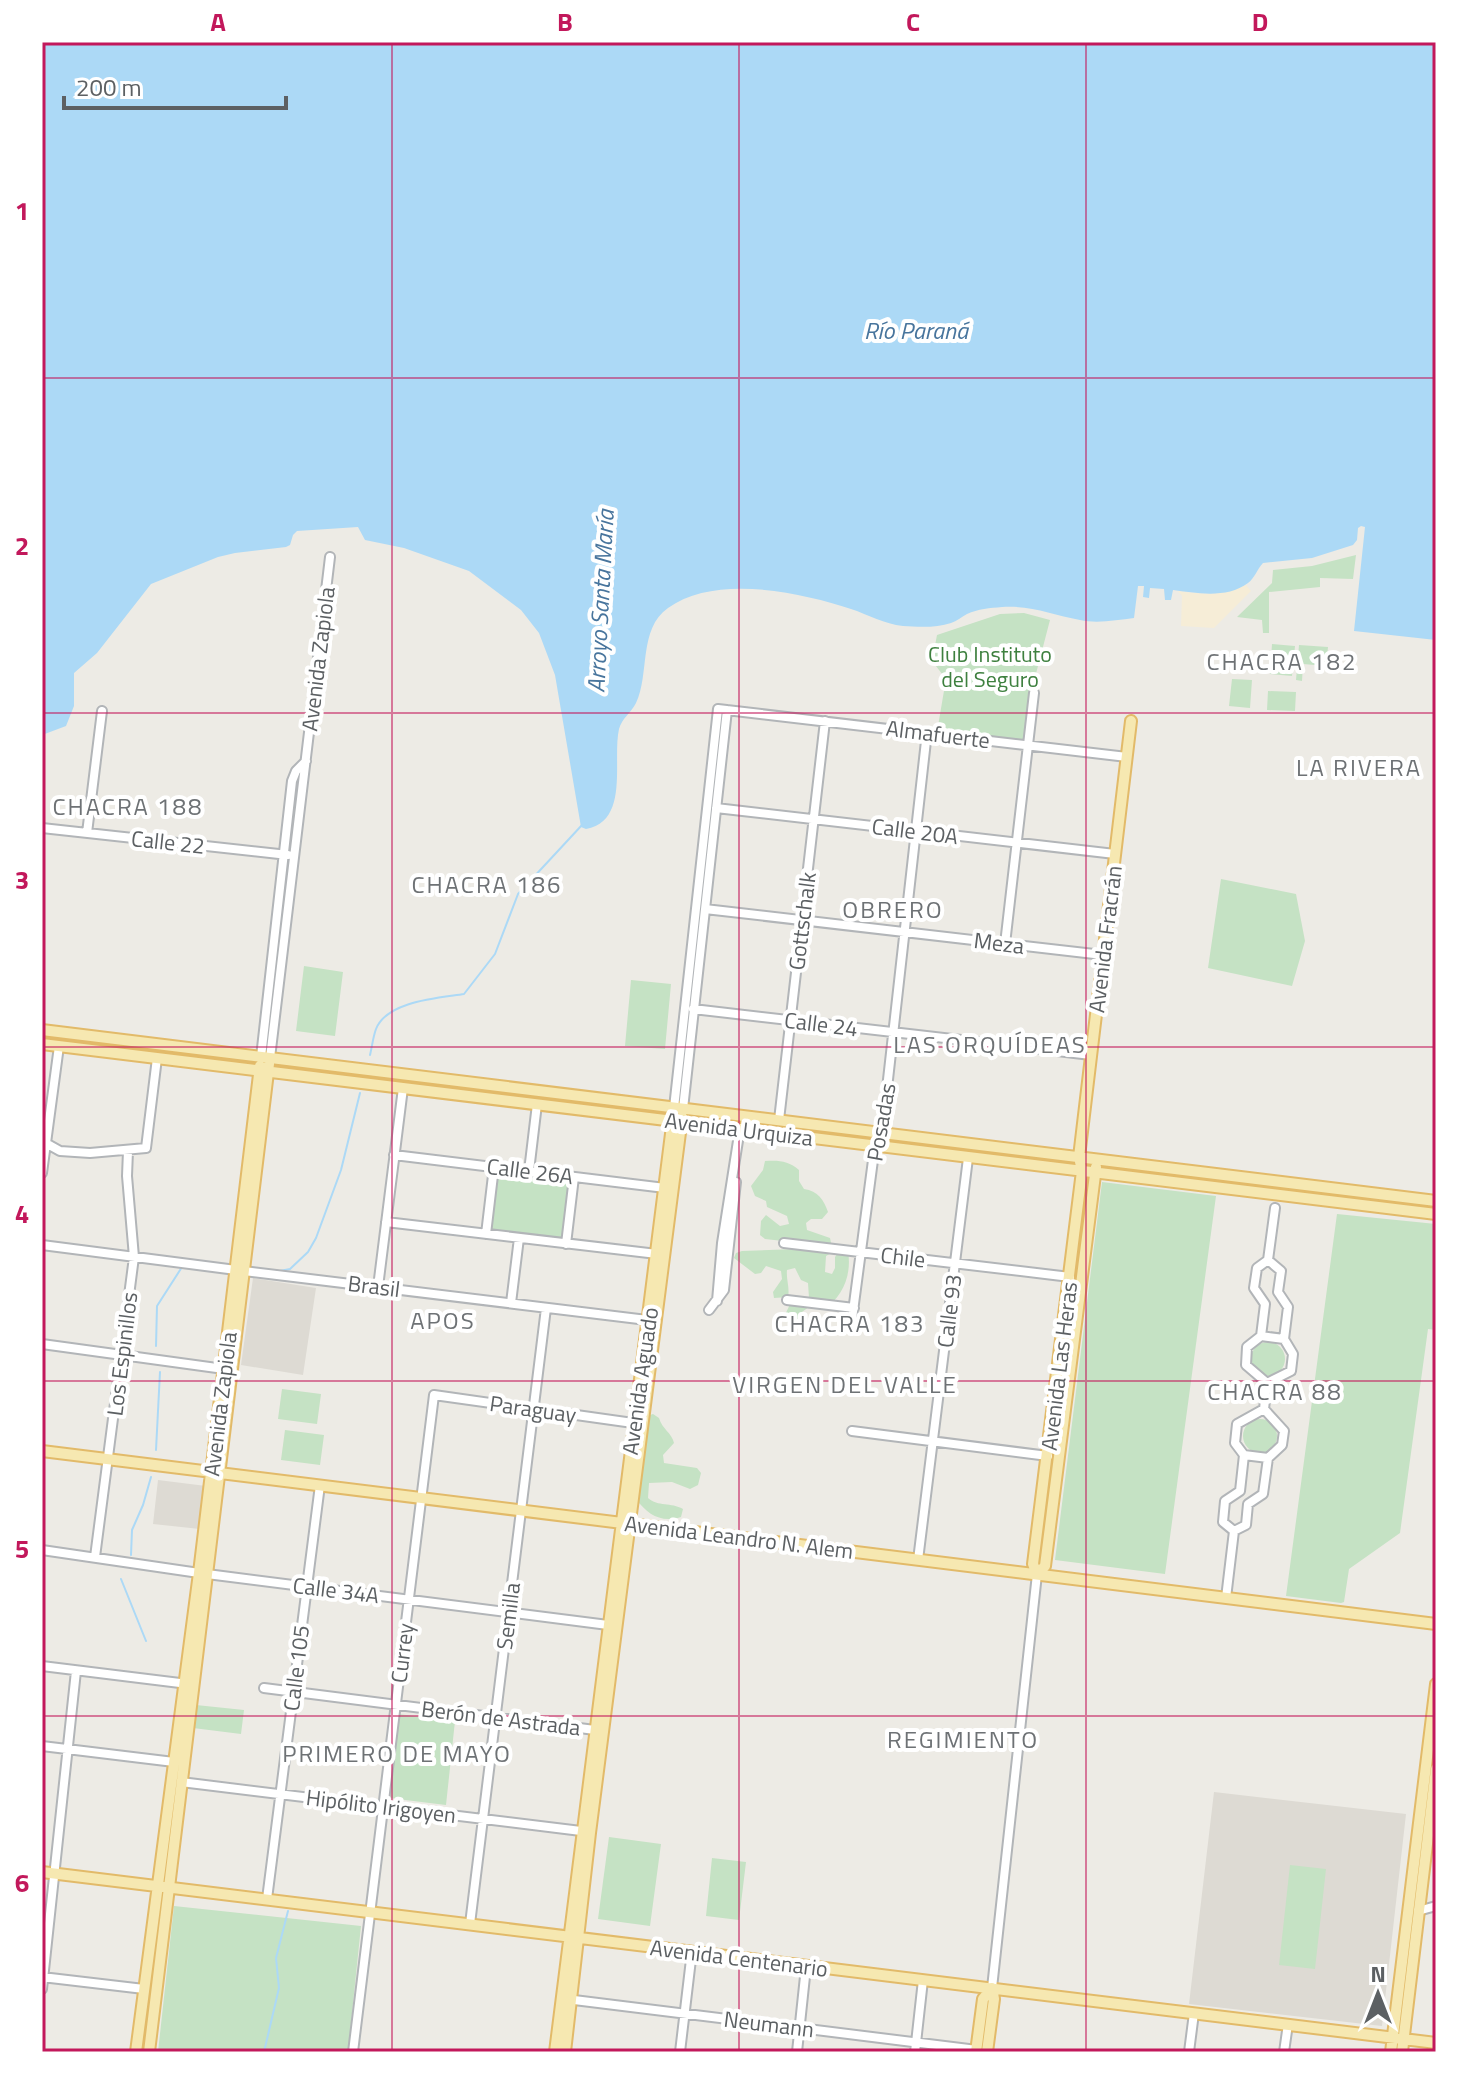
<svg xmlns="http://www.w3.org/2000/svg" width="1478" height="2094" font-family="'Titillium Web',sans-serif">
<rect width="100%" height="100%" fill="#edebe5"/>
<path fill="#dddad3" d="M 253,1278 L 316,1288 L 303,1375 L 241,1365 Z
M 158,1480 L 206,1486 L 200,1529 L 153,1524 Z
M 1214,1792 L 1406,1814 L 1382,2026 L 1189,2004 Z"/>
<path fill="#c5e2c4" d="M 1356,555 L 1353,579 L 1320,578 L 1320,587 L 1269,592 L 1269,633 L 1263,633 L 1262,620 L 1237,617 L 1272,583 L 1273,570 L 1312,566 Z
M 1024,613 L 1050,620 L 1032,689 L 1025,743 L 937,732 L 946,679 L 932,661 L 937,635 L 1000,614 Z
M 1272,644 L 1295,646 L 1292,676 L 1270,674 Z
M 1299,645 L 1328,647 L 1326,666 L 1303,664 L 1302,681 L 1296,680 Z
M 1232,679 L 1252,680 L 1250,708 L 1229,706 Z
M 1268,691 L 1296,692 L 1295,711 L 1267,710 Z
M 1221,879 L 1296,894 L 1305,941 L 1292,986 L 1208,968 Z
M 304,966 L 343,972 L 335,1036 L 296,1031 Z
M 631,980 L 671,984 L 665,1049 L 625,1046 Z
M 765,1161 C 779,1160 789,1161 799,1170 L 799,1181 L 804,1189 C 818,1191 824,1200 828,1212 L 822,1219 L 811,1219 L 806,1223 L 807,1230 L 830,1238 L 833,1252 L 826,1256 L 825,1272 L 832,1274 L 835,1268 L 835,1257 L 840,1250 L 848,1251 C 852,1275 843,1297 823,1310 L 809,1307 L 799,1314 L 797,1324 L 790,1324 L 783,1319 L 792,1300 L 809,1298 L 808,1283 L 801,1280 L 795,1268 L 787,1270 C 786,1280 790,1288 788,1297 L 774,1298 L 773,1292 L 782,1279 L 781,1271 L 766,1266 L 761,1273 L 755,1274 L 734,1258 L 736,1253 L 742,1251 L 796,1249 L 792,1242 L 765,1239 L 760,1235 L 761,1221 L 766,1215 L 780,1226 L 789,1224 L 787,1216 L 767,1207 L 766,1201 L 755,1196 L 751,1186 L 763,1170 Z
M 497,1171 L 569,1180 L 562,1239 L 490,1230 Z
M 1102,1182 L 1216,1196 L 1165,1574 L 1055,1560 Z
M 1337,1214 L 1436,1224 L 1436,1330 L 1428,1329 L 1400,1533 L 1349,1569 L 1344,1602 L 1341,1603 L 1286,1596 Z
M1251 1359a17 17 0 1 1 34 0a17 17 0 1 1-34 0Z
M 282,1389 L 321,1394 L 317,1424 L 278,1419 Z
M 653,1414 L 659,1418 C 662,1429 672,1433 674,1443 L 663,1455 L 664,1463 L 697,1468 L 701,1473 L 698,1485 L 690,1489 L 672,1482 L 649,1483 L 648,1498 C 658,1507 671,1502 683,1509 L 681,1517 C 661,1523 648,1515 636,1499 L 644,1417 Z
M1243 1436a17 17 0 1 1 34 0a17 17 0 1 1-34 0Z
M 285,1430 L 324,1435 L 320,1465 L 281,1460 Z
M 196,1705 L 244,1710 L 241,1734 L 193,1728 Z
M 398,1714 L 455,1721 L 446,1805 L 389,1798 Z
M 609,1837 L 661,1844 L 650,1926 L 598,1919 Z
M 712,1858 L 746,1862 L 739,1920 L 706,1916 Z
M 1290,1865 L 1326,1869 L 1315,1969 L 1279,1965 Z
M 174,1906 L 361,1926 L 348,2052 L 158,2052 Z"/>
<path fill="#f6edd7" d="M 1246,585 L 1251,591 L 1214,628 L 1181,626 L 1182,596 L 1178,591 C 1202,595 1223,595 1246,585 Z"/>
<path fill="#acd9f6" d="M 42,42 L 1436,42 L 1436,640 L 1354,631 L 1365,527 L 1361,526 L 1358,528 L 1357,540 L 1353,545 L 1312,558 L 1263,563 C 1257,569 1255,578 1248,583 C 1227,599 1196,593 1173,590 L 1171,600 L 1165,600 L 1164,589 L 1150,588 L 1149,598 L 1143,597 L 1144,586 L 1138,586 L 1134,618 C 1117,620 1097,624 1080,620 C 1053,615 1031,605 1002,607 C 990,608 978,609 967,614 C 961,617 957,621 951,623 C 937,628 918,627 903,626 C 884,624 869,615 851,609 C 800,592 715,574 668,608 C 638,629 650,674 636,703 C 631,713 622,718 619,729 C 612,760 630,821 586,829 L 581,827 L 555,675 L 539,633 L 521,610 L 469,571 L 404,548 L 365,540 L 358,527 L 297,531 L 293,535 L 290,545 L 286,547 L 235,553 L 218,557 L 151,584 L 97,653 L 74,673 L 74,706 L 66,726 L 42,735 Z"/>
<g fill="none" stroke-linecap="round" stroke-linejoin="round">
<path stroke="#acd9f6" stroke-width="2" d="M 370,1055 C 372,1047 373,1037 376,1029 C 387,1001 438,998 464,994 L 495,954 L 518,894 L 582,825
M 280,1271 L 290,1269 L 308,1252 L 316,1238 L 341,1170 L 360,1093
M 156,1346 L 157,1306 L 182,1267
M 156,1450 L 160,1372
M 131,1555 L 132,1530 L 143,1505 L 151,1477
M 121,1579 L 146,1641
M 264,2052 L 279,1988 L 276,1958 L 288,1911"/>
<g stroke="#b2b5b8" stroke-width="12">
<path id="minor" d="M 716,808 L 1115,854
M 42,828 L 288,855
M 87,833 L 102,711
M 705,909 L 1103,955
M 1005,944 L 1034,693
M 693,1009 L 1091,1055
M 261,1057 L 292,781 L 296,771 L 306,761
M 270,1058 L 330,557
M 674,1108 L 718,709 L 1127,757
M 683,1109 L 727,710
M 779,1120 L 825,721
M 42,1141 L 60,1151 L 90,1153 L 146,1148 L 157,1058
M 394,1155 L 665,1188
M 529,1171 L 537,1104
M 42,1173 L 59,1046
M 386,1222 L 657,1254
M 486,1234 L 494,1167
M 784,1243 L 1070,1277
M 566,1244 L 574,1177
M 42,1245 L 236,1270
M 244,1271 L 647,1320
M 378,1287 L 403,1088
M 787,1300 L 854,1308
M 717,1301 L 722,1243 L 740,1128
M 511,1303 L 519,1238
M 709,1310 L 724,1290 L 736,1182
M 852,1319 L 875,1145 L 882,1133 L 927,732
M 1261,1336 L 1284,1339
M 42,1344 L 224,1369
M 1267,1383 L 1246,1365 L 1247,1347 L 1261,1336 L 1265,1304 L 1254,1288 L 1257,1268 L 1268,1260
M 852,1431 L 1048,1456
M 1244,1455 L 1268,1458
M 1234,1531 L 1246,1525 L 1248,1504 L 1263,1494 L 1268,1458 L 1282,1445 L 1284,1431 L 1264,1409 L 1267,1383 L 1291,1371 L 1293,1354 L 1284,1339 L 1288,1307 L 1278,1292 L 1281,1271 L 1268,1260 L 1275,1208
M 1234,1531 L 1223,1522 L 1225,1501 L 1240,1491 L 1244,1455 L 1235,1443 L 1237,1424 L 1264,1409
M 42,1550 L 199,1573
M 95,1557 L 134,1257 L 127,1176 L 128,1151
M 918,1560 L 968,1158
M 207,1574 L 608,1625
M 1226,1598 L 1234,1531
M 42,1666 L 188,1684
M 264,1688 L 595,1730
M 42,1746 L 174,1762
M 181,1782 L 581,1831
M 267,1899 L 320,1485
M 1418,1911 L 1436,1906
M 470,1924 L 546,1308
M 42,1977 L 144,1989
M 992,1988 L 1037,1574
M 42,1989 L 76,1671
M 566,1999 L 977,2050
M 353,2052 L 434,1395 L 633,1423
M 680,2052 L 692,1951
M 797,2052 L 806,1967
M 915,2052 L 923,1980
M 1189,2052 L 1194,2013
M 1284,2052 L 1288,2024"/>
</g>
<g stroke="#e2ba69" stroke-width="14">
<path id="major" d="M 42,1030 L 1436,1201
M 42,1044 L 1436,1214
M 42,1451 L 1436,1624
M 1037,1574 L 1033,1564 L 1082,1171 L 1079,1157 L 1131,721
M 1037,1574 L 1045,1566 L 1096,1167
M 42,1872 L 1436,2043
M 136,2052 L 199,1573 L 260,1066
M 149,2052 L 269,1064
M 555,2052 L 673,1118
M 565,2052 L 590,1833 L 682,1117
M 976,2052 L 983,1999 L 992,1988
M 987,2052 L 994,1999 L 992,1988
M 1391,2052 L 1436,1684
M 1402,2052 L 1436,1769"/>
</g>
<use href="#minor" stroke="#fff" stroke-width="8"/>
<use href="#major" stroke="#f6e8b1" stroke-width="10"/>
</g>
<path fill="none" stroke="#c2185b" stroke-width="2" stroke-opacity="0.55" d="M 392,42 L 392,2052M 739,42 L 739,2052M 1086,42 L 1086,2052M 42,378 L 1436,378M 42,713 L 1436,713M 42,1047 L 1436,1047M 42,1381 L 1436,1381M 42,1716 L 1436,1716"/>
<g text-anchor="middle" dominant-baseline="central" stroke-width="8" stroke-linejoin="round" paint-order="stroke">
<g font-size="22" fill="#3e803f" stroke="#fff">
<text x="990" y="654">Club Instituto<tspan x="990" dy="25">del Seguro</tspan></text>
</g>
<g font-size="22" fill="#5c6063" stroke="#fff">
<text transform="translate(318 659) rotate(-83)">Avenida Zapiola</text>
<text transform="translate(938 734) rotate(7)">Almafuerte</text>
<text transform="translate(915 831) rotate(7)">Calle 20A</text>
<text transform="translate(168 842) rotate(6)">Calle 22</text>
<text transform="translate(802 921) rotate(-83)">Gottschalk</text>
<text transform="translate(1105 939) rotate(-83)">Avenida Fracrán</text>
<text transform="translate(999 943) rotate(7)">Meza</text>
<text transform="translate(821 1024) rotate(7)">Calle 24</text>
<text transform="translate(881 1122) rotate(-80)">Posadas</text>
<text transform="translate(739 1129) rotate(7)">Avenida Urquiza</text>
<text transform="translate(530 1171) rotate(7)">Calle 26A</text>
<text transform="translate(903 1257) rotate(7)">Chile</text>
<text transform="translate(374 1286) rotate(7)">Brasil</text>
<text transform="translate(949 1311) rotate(-83)">Calle 93</text>
<text transform="translate(122 1354) rotate(-83)">Los Espinillos</text>
<text transform="translate(1059 1366) rotate(-83)">Avenida Las Heras</text>
<text transform="translate(640 1381) rotate(-82)">Avenida Aguado</text>
<text transform="translate(220 1404) rotate(-83)">Avenida Zapiola</text>
<text transform="translate(533 1409) rotate(8)">Paraguay</text>
<text transform="translate(739 1537) rotate(7)">Avenida Leandro N. Alem</text>
<text transform="translate(336 1590) rotate(7)">Calle 34A</text>
<text transform="translate(508 1616) rotate(-83)">Semilla</text>
<text transform="translate(402 1653) rotate(-83)">Currey</text>
<text transform="translate(296 1668) rotate(-83)">Calle 105</text>
<text transform="translate(501 1718) rotate(7)">Berón de Astrada</text>
<text transform="translate(381 1806) rotate(7)">Hipólito Irigoyen</text>
<text transform="translate(739 1958) rotate(7)">Avenida Centenario</text>
<text transform="translate(769 2024) rotate(7)">Neumann</text>
</g>
<g font-size="24" font-style="italic" fill="#48759d" stroke="#fff">
<text x="916" y="330">Río Paraná</text>
<text transform="translate(600 601) rotate(-87)">Arroyo Santa María</text>
</g>
<g font-size="24" letter-spacing="2" fill="#6e7275" stroke="#fff">
<text x="1282" y="661">CHACRA 182</text>
<text x="1359" y="767">LA RIVERA</text>
<text x="128" y="806">CHACRA 188</text>
<text x="487" y="884">CHACRA 186</text>
<text x="893" y="909">OBRERO</text>
<text x="990" y="1044">LAS ORQUÍDEAS</text>
<text x="443" y="1320">APOS</text>
<text x="850" y="1323">CHACRA 183</text>
<text x="845" y="1384">VIRGEN DEL VALLE</text>
<text x="1275" y="1391">CHACRA 88</text>
<text x="963" y="1739">REGIMIENTO</text>
<text x="397" y="1753">PRIMERO DE MAYO</text>
</g>
</g>
<rect width="1478" height="2094" fill="none" stroke="#ffffff" stroke-width="88"/>
<g transform="translate(1378 1994)" stroke="#ffffff" stroke-width="6" paint-order="stroke">
<path d="M0-6L14 30L0 20L-14 30Z" fill="#5c6063"/>
<text y="-12" font-size="22" font-weight="bold" text-anchor="middle" fill="#5c6063">N</text>
</g>
<path d="M64 96v12h222v-12" fill="none" stroke="#5c6063" stroke-width="4"/>
<text x="76" y="96" font-size="24" fill="#5c6063" stroke="#ffffff" stroke-width="6" paint-order="stroke">200 m</text>
<rect x="44" y="44" width="1390" height="2006" fill="none" stroke="#c2185b" stroke-width="3"/>
<g font-size="26" text-anchor="middle" font-weight="bold" fill="#c2185b">
<text x="218" y="31">A</text>
<text x="565" y="31">B</text>
<text x="913" y="31">C</text>
<text x="1260" y="31">D</text>
<text x="22" y="220">1</text>
<text x="22" y="555">2</text>
<text x="22" y="889">3</text>
<text x="22" y="1223">4</text>
<text x="22" y="1558">5</text>
<text x="22" y="1892">6</text>
</g>
</svg>
